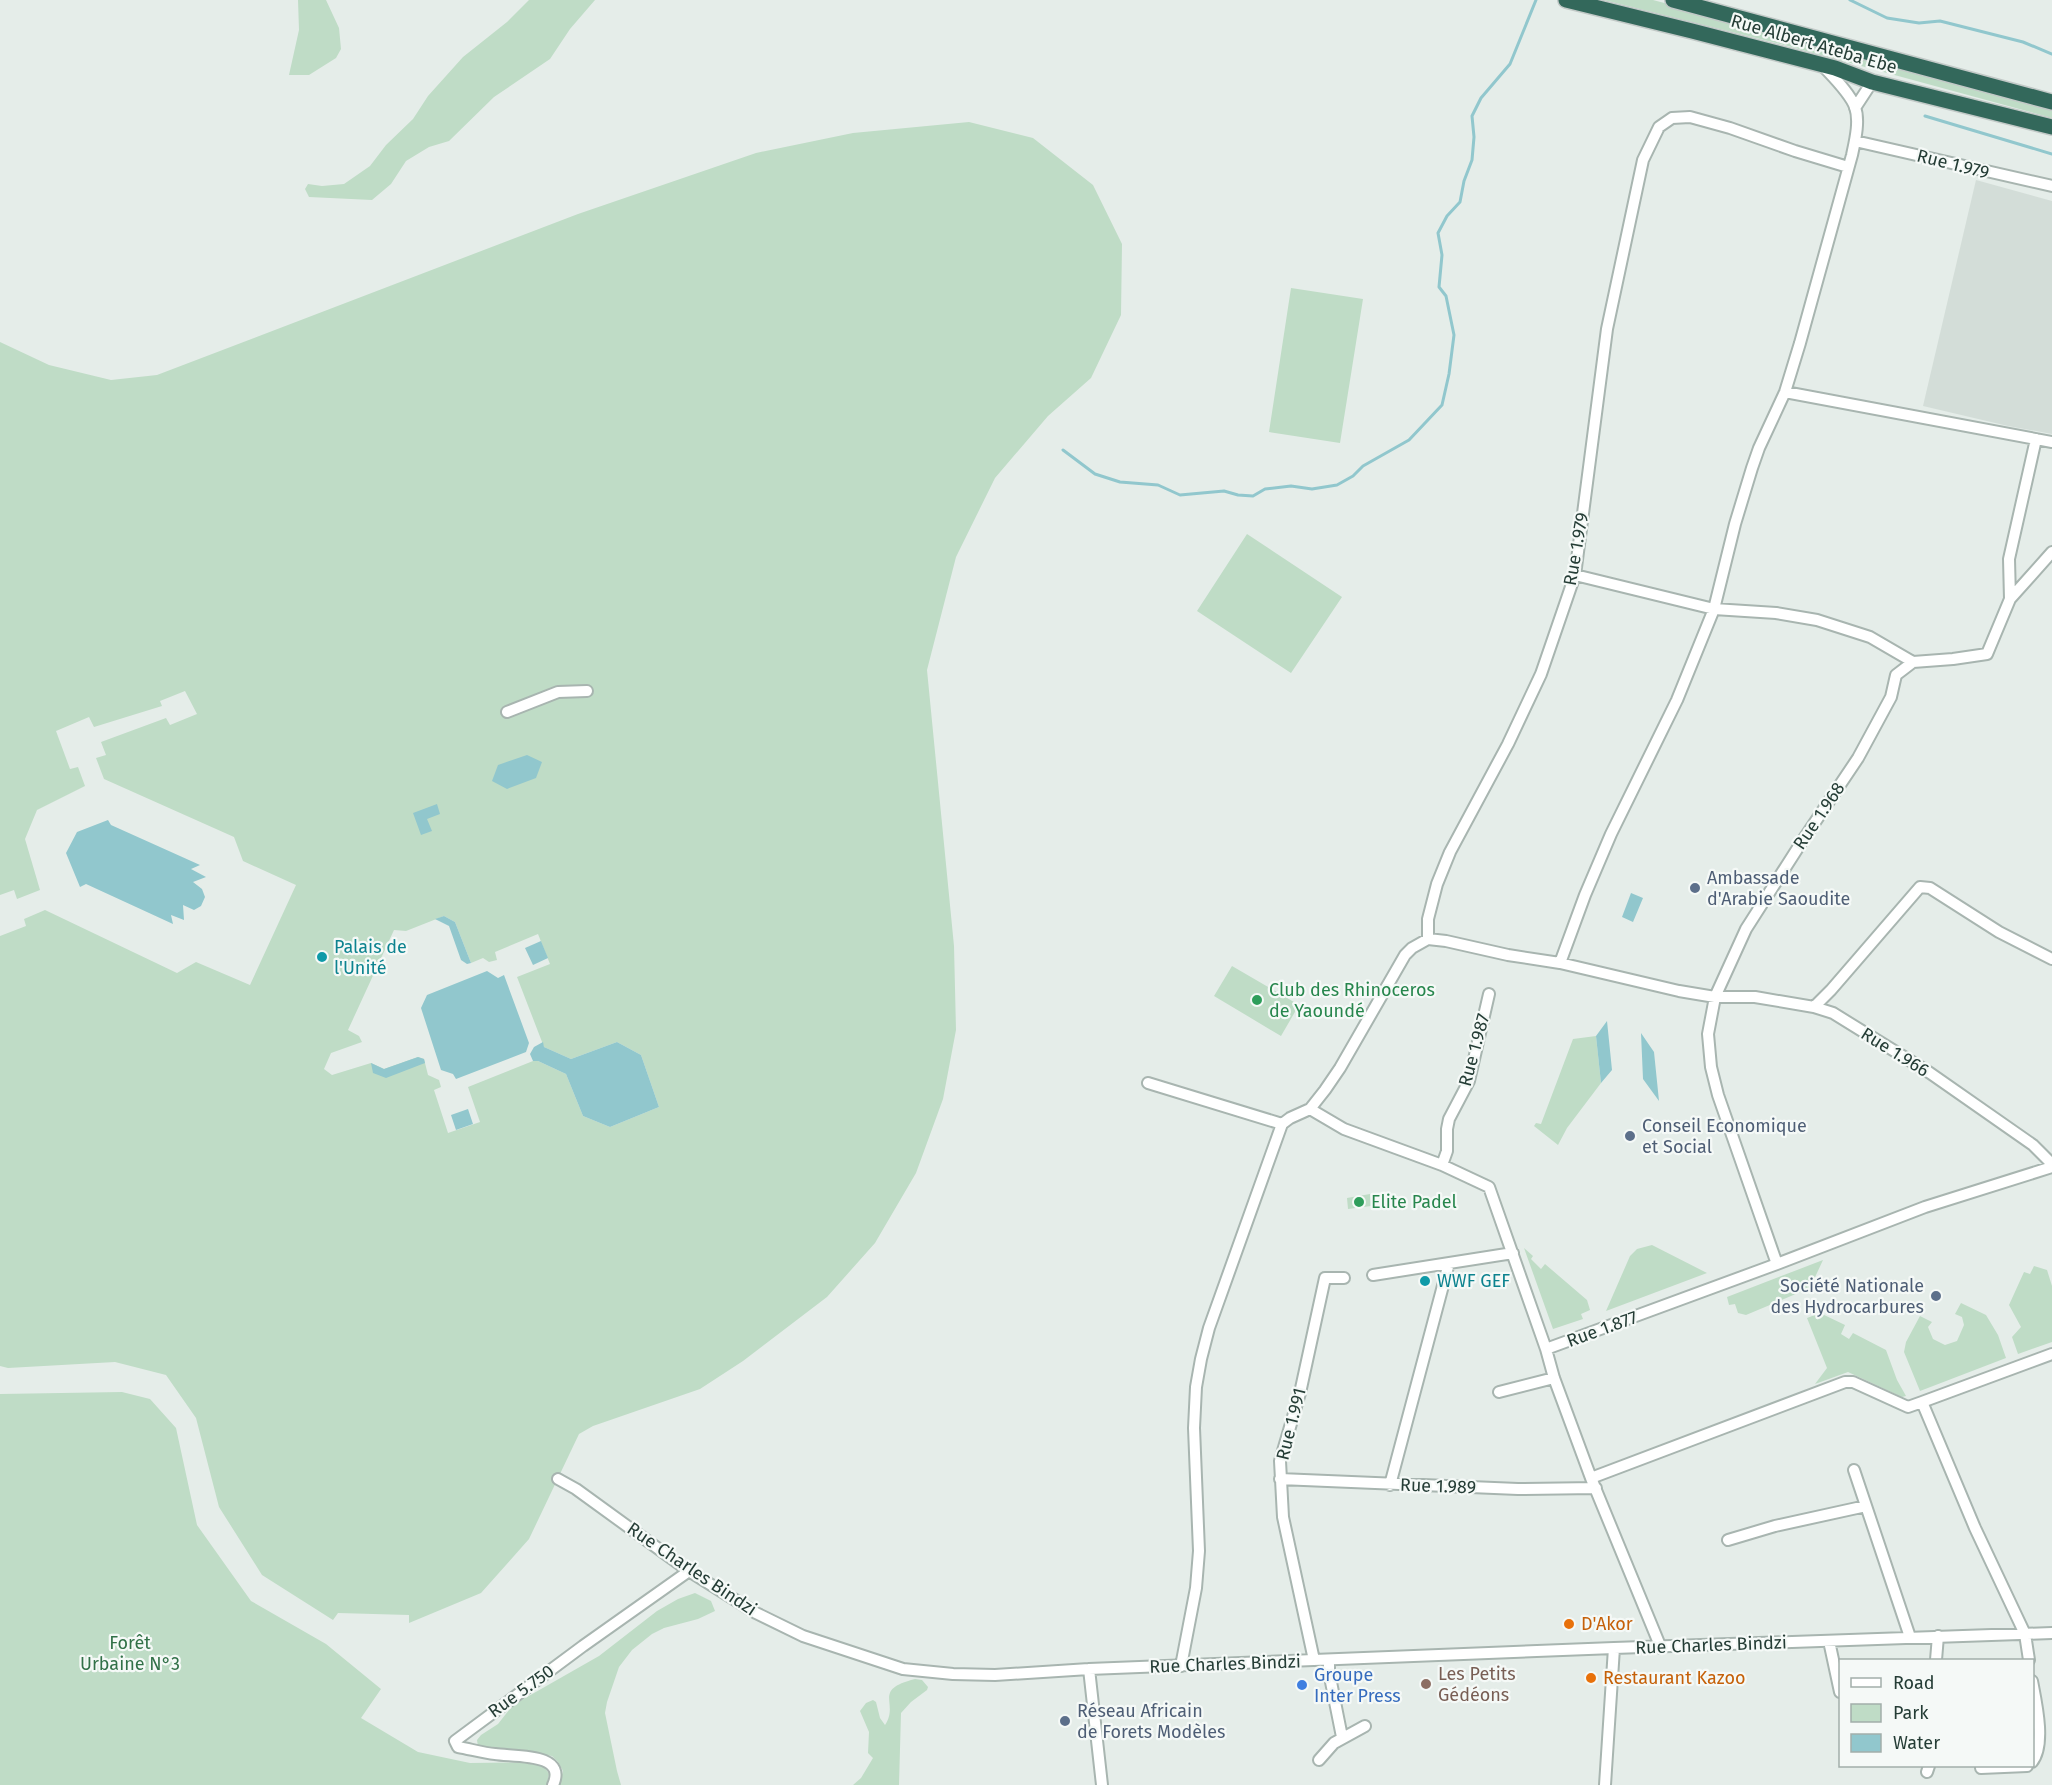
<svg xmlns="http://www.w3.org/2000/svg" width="2052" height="1785" font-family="'Fira Sans',sans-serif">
<rect width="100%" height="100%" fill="#e5ede9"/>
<path fill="#d3ddd8" d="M 1976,180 L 2052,201 L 2052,434 L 2008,426 L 1923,406 Z"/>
<path fill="#bfdcc6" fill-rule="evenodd" d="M 298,0 L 326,0 L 339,28 L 341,49 L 336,58 L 309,75 L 289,75 L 299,30 Z
M 529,0 L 595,0 L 570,29 L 550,59 L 494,97 L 449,141 L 429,147 L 406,161 L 391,184 L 372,200 L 309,197 L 305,189 L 308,184 L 322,186 L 344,184 L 370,166 L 386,145 L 413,119 L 428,96 L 463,57 L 507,22 Z
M 1604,0 L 1653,0 L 2052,106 L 2052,118 L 1788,46 Z
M 969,122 L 1033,138 L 1093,185 L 1122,244 L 1121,315 L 1091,378 L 1048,416 L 995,478 L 956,557 L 927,670 L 954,946 L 956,1030 L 943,1099 L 916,1173 L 875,1243 L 827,1297 L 743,1361 L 700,1389 L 593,1426 L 579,1434 L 529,1539 L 481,1593 L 409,1623 L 409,1615 L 338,1613 L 333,1620 L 262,1575 L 219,1507 L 196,1418 L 166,1375 L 115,1362 L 8,1368 L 0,1366 L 0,936 L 26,926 L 24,919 L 45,910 L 177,973 L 196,962 L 250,985 L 296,885 L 243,861 L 234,837 L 104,779 L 96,758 L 106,755 L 101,742 L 166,718 L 170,725 L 197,714 L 185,691 L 160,701 L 162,706 L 94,727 L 89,717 L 56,731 L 70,769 L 78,767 L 85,786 L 37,810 L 25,839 L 40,890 L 17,899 L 14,890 L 0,895 L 0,342 L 49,365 L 111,380 L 157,375 L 578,214 L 756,153 L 853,133 ZM 444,916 L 455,922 L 471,963 L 483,958 L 489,962 L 497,960 L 495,952 L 538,934 L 550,964 L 517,977 L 544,1047 L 571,1059 L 617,1042 L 641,1055 L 659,1107 L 610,1127 L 583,1116 L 566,1074 L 538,1061 L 533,1061 L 468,1087 L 480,1122 L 448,1133 L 434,1090 L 441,1087 L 439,1080 L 428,1075 L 424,1059 L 418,1057 L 384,1069 L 371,1063 L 332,1075 L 324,1069 L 331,1053 L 362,1042 L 359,1036 L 348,1030 L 394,930 L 406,931 Z
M 1291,288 L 1363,299 L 1340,443 L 1269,432 Z
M 1247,534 L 1342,597 L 1291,673 L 1197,611 Z
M 1232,966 L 1299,1005 L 1281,1036 L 1214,996 Z
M 1596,1036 L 1601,1083 L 1567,1128 L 1558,1145 L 1534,1126 L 1536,1123 L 1541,1124 L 1573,1039 Z
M 1370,1194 L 1371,1206 L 1348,1209 L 1347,1198 Z
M 1652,1245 L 1707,1273 L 1606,1311 L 1630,1256 L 1637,1249 Z
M 1524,1248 L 1533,1256 L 1531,1259 L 1541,1269 L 1545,1264 L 1587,1300 L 1590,1310 L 1581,1314 L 1583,1319 L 1553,1329 Z
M 1823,1260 L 1810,1288 L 1746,1315 L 1738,1313 L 1735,1304 L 1729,1305 L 1727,1297 Z
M 2034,1266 L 2047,1270 L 2052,1286 L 2052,1342 L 2018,1354 L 2012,1337 L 2021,1327 L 2009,1305 L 2024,1272 L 2030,1274 Z
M 1961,1303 L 1986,1315 L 1998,1335 L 2006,1358 L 1920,1391 L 1904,1352 L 1906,1342 L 1920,1316 L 1932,1322 L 1928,1327 L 1933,1339 L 1945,1345 L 1957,1341 L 1964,1325 L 1962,1317 L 1955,1314 Z
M 1820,1313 L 1845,1325 L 1841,1334 L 1849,1339 L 1853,1333 L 1886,1350 L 1897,1380 L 1906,1396 L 1902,1397 L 1848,1372 L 1815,1384 L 1827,1368 L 1807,1318 Z
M 122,1392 L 150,1399 L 176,1428 L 197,1525 L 251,1601 L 326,1644 L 381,1689 L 361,1718 L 418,1752 L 470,1763 L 536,1762 L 544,1766 L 549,1774 L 547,1785 L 0,1785 L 0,1394 Z
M 695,1593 L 711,1601 L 715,1611 L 698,1619 L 664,1628 L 652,1634 L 632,1650 L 619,1667 L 607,1702 L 605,1713 L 617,1771 L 621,1785 L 559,1785 L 563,1771 L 558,1762 L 552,1756 L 518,1751 L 478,1747 L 477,1740 L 481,1735 L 498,1724 L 513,1705 L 599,1656 L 657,1611 L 678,1599 Z
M 915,1679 L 922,1680 L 928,1687 L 927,1690 L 911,1702 L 901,1713 L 899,1785 L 853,1785 L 861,1778 L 873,1758 L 868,1753 L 869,1732 L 860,1711 L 866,1703 L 873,1700 L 876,1702 L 880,1718 L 885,1725 C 900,1703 871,1690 915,1679 Z"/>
<path fill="#91c7cd" d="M 527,755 L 542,762 L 536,778 L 507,789 L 492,781 L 498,765 Z
M 437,804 L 440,814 L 427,819 L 432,831 L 421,835 L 413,813 Z
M 108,820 L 111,825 L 200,865 L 191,869 L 206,877 L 193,882 L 202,889 L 205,897 L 201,906 L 194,910 L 183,905 L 184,920 L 171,915 L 173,924 L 86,884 L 80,887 L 66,853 L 77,832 Z
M 1631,893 L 1643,898 L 1633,922 L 1622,917 Z
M 444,916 L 455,922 L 471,963 L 467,964 L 461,960 L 449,926 L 435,919 Z
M 541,941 L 548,958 L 533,965 L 525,948 Z
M 487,971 L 498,978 L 504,975 L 529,1043 L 526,1052 L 456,1079 L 453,1074 L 441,1070 L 421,1008 L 427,995 Z
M 1607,1021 L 1612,1070 L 1601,1083 L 1596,1036 Z
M 1641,1033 L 1654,1052 L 1659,1101 L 1643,1079 Z
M 543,1042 L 544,1047 L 571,1059 L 617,1042 L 641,1055 L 659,1107 L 610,1127 L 583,1116 L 566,1074 L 538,1061 L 533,1061 L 530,1054 L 534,1047 Z
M 418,1057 L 424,1059 L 425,1063 L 386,1078 L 373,1073 L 371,1063 L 384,1069 Z
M 468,1109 L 473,1124 L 456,1130 L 451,1115 Z"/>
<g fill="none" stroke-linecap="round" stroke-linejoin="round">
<path stroke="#91c7cd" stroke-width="3" d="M 1850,0 L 1887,18 L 1919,23 L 1940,21 L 2023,42 L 2052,54
M 1925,116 L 2052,154
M 1063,450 L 1095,474 L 1120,482 L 1158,485 L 1180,495 L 1224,491 L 1238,495 L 1253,496 L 1265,489 L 1291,486 L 1312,489 L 1337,485 L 1353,476 L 1363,466 L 1409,440 L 1442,405 L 1449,374 L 1454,335 L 1446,296 L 1439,287 L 1442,255 L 1438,233 L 1447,216 L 1460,202 L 1464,181 L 1472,160 L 1474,137 L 1472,116 L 1481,98 L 1510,64 L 1536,0"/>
<g stroke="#a8b5b0" stroke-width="14">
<path id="minor" d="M 1855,108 L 1872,82
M 1855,141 L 2052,186
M 1785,392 L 2052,442
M 1575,575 L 1714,609 L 1776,613 L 1817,620 L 1870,637 L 1913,662
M 2010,599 L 2009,559 L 2036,439
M 507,712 L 558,692 L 587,691
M 1428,939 L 1428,919 L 1437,884 L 1450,852 L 1508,744 L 1541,674 L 1575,575 L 1607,329 L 1643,160 L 1659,127 L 1672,118 L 1690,117 L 1730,128 L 1795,151 L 1848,167
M 1560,963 L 1585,895 L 1611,834 L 1677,700 L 1714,609 L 1735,524 L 1752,468 L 1759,448 L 1785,392 L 1800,343 L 1852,155 C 1855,141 1860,121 1855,107 C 1850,93 1833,77 1823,66
M 1814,1007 L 1831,990 L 1920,887 L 1930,888 L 1999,932 L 2052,959
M 1148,1083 L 1282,1124
M 1310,1109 L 1344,1129 L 1442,1165 L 1489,1187 L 1546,1349 L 1554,1378 L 1591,1478 L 1661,1648
M 1442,1165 L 1447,1151 L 1447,1129 L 1449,1119 L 1469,1081 L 1489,994
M 1777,1264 L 1718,1095 L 1711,1067 L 1708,1034 L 1715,997 L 1746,929 L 1801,843 L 1858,758 L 1891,697 L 1896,675 L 1913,662 L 1953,659 L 1987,654 L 2010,599 L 2052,552
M 1373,1275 L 1513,1253
M 1546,1349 L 1777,1264 L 1925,1207 L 2052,1167
M 1499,1392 L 1554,1378
M 1922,1402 L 2052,1354
M 1854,1470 L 1910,1637
M 1591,1478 L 1845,1382 L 1853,1382 L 1908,1407 L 1922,1402 L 1975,1528 L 2025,1634 L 2029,1660
M 558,1479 L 576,1489 L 689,1571 L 756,1613 L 803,1636 L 903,1669 L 953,1674 L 995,1675 L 1089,1669 L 1614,1648 L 2052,1633
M 1280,1479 L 1518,1489 L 1596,1488
M 1390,1485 L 1449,1263
M 1728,1540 L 1775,1526 L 1866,1506
M 1829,1641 L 1840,1692
M 1314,1660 L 1283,1517 L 1280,1461 L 1300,1393 L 1325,1278 L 1344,1278
M 1329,1660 L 1329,1672 L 1342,1737
M 1936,1660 L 1938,1636
M 1181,1666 L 1196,1588 L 1199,1551 L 1194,1428 L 1196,1387 L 1201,1359 L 1209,1328 L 1282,1124 L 1290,1118 L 1310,1109 L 1325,1090 L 1340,1068 L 1405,955 L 1412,948 L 1428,939 L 1446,941 L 1508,955 L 1560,963 L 1679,991 L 1715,997 L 1755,997 L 1814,1007 L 1833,1013 L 1930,1073 L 2033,1145 L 2052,1164
M 1089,1669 L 1102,1785
M 2032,1681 C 2036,1702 2046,1745 2032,1762
M 1319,1760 L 1334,1743 L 1365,1726
M 1981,1768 L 2027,1766
M 1927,1772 L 1929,1766
M 553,1785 C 568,1752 513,1757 495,1754 C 483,1753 470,1749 458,1747 L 455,1741 L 583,1646 L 689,1571
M 1605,1785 L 1614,1648"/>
</g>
<g stroke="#c2c9c7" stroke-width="18">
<path id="highway" d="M 1566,0 L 1692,31 L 1835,68 L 1872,82 L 2052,127
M 1673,0 L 2052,102"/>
</g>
<use href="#minor" stroke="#fff" stroke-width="10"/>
<use href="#highway" stroke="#33685b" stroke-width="15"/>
</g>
<g fill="#5c6f8a" stroke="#f5f9f7" stroke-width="2">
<circle cx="1695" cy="888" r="6"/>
<circle cx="1630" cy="1136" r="6"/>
<circle cx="1936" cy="1296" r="6"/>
<circle cx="1065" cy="1721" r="6"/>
</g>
<g fill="#0f9aa8" stroke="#f5f9f7" stroke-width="2">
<circle cx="322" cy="957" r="6"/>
<circle cx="1425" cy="1281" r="6"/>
</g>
<g fill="#2e9e5b" stroke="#f5f9f7" stroke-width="2">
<circle cx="1257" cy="1000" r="6"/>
<circle cx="1359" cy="1202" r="6"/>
</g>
<g fill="#e8710a" stroke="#f5f9f7" stroke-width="2">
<circle cx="1569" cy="1624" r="6"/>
<circle cx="1591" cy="1678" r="6"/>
</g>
<circle fill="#8d6e63" stroke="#f5f9f7" stroke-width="2" cx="1426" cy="1684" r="6"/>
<circle fill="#3f7fe0" stroke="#f5f9f7" stroke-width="2" cx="1302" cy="1685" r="6"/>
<g text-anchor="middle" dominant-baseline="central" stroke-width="4.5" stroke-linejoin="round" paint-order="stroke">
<g font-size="18" fill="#253d36" stroke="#f5f9f7">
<text transform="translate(1814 44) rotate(16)">Rue Albert Ateba Ebe</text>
<text transform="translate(1953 164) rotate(14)">Rue 1.979</text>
<text transform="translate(1576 549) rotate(-80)">Rue 1.979</text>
<text transform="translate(1819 816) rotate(-56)">Rue 1.968</text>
<text transform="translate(1474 1050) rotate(-75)">Rue 1.987</text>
<text transform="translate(1895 1052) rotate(32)">Rue 1.966</text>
<text transform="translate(1602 1329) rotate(-20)">Rue 1.877</text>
<text transform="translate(1291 1424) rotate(-76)">Rue 1.991</text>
<text transform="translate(1438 1486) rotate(2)">Rue 1.989</text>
<text transform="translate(692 1569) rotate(34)">Rue Charles Bindzi</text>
<text transform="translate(1711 1645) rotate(-2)">Rue Charles Bindzi</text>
<text transform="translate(1225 1664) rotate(-2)">Rue Charles Bindzi</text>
<text transform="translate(521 1691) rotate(-36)">Rue 5.750</text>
</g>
<g font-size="18" fill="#4e5e75" stroke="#f5f9f7" text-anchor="start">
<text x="1707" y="878">Ambassade<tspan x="1707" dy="21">d'Arabie Saoudite</tspan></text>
<text x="1642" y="1126">Conseil Economique<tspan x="1642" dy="21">et Social</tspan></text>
<text x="1924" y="1286" text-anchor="end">Société Nationale<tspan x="1924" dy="21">des Hydrocarbures</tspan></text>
<text x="1077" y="1711">Réseau Africain<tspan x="1077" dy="21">de Forets Modèles</tspan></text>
</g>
<g font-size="18" fill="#0d838f" stroke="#f5f9f7" text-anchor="start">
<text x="334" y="947">Palais de<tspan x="334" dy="21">l'Unité</tspan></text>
<text x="1437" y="1281">WWF GEF</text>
</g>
<g font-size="18" fill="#27864d" stroke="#f5f9f7" text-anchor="start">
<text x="1269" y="990">Club des Rhinoceros<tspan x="1269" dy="21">de Yaoundé</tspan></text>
<text x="1371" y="1202">Elite Padel</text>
</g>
<g font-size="18" fill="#c56008" stroke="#f5f9f7" text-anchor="start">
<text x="1581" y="1624">D'Akor</text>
<text x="1603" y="1678">Restaurant Kazoo</text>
</g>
<g font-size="18" fill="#327148" stroke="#f5f9f7">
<text x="130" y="1643">Forêt<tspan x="130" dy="21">Urbaine N°3</tspan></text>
</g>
<g font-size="18" fill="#785e54" stroke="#f5f9f7" text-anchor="start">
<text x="1438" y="1674">Les Petits<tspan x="1438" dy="21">Gédéons</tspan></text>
</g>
<g font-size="18" fill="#366cbe" stroke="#f5f9f7" text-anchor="start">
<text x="1314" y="1675">Groupe<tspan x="1314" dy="21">Inter Press</tspan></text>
</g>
</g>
<rect x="1839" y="1659" width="195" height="108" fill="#f5f9f7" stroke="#a2aeaa" stroke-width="1.5"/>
<rect x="1851" y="1678" width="30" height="9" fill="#ffffff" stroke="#a2aeaa" stroke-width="1.5"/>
<text x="1893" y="1689" font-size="18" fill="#253d36">Road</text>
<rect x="1851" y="1704" width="30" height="18" fill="#bfdcc6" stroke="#a2aeaa" stroke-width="1.5"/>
<text x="1893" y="1719" font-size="18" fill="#253d36">Park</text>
<rect x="1851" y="1734" width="30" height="18" fill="#91c7cd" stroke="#a2aeaa" stroke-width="1.5"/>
<text x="1893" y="1749" font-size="18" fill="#253d36">Water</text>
</svg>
